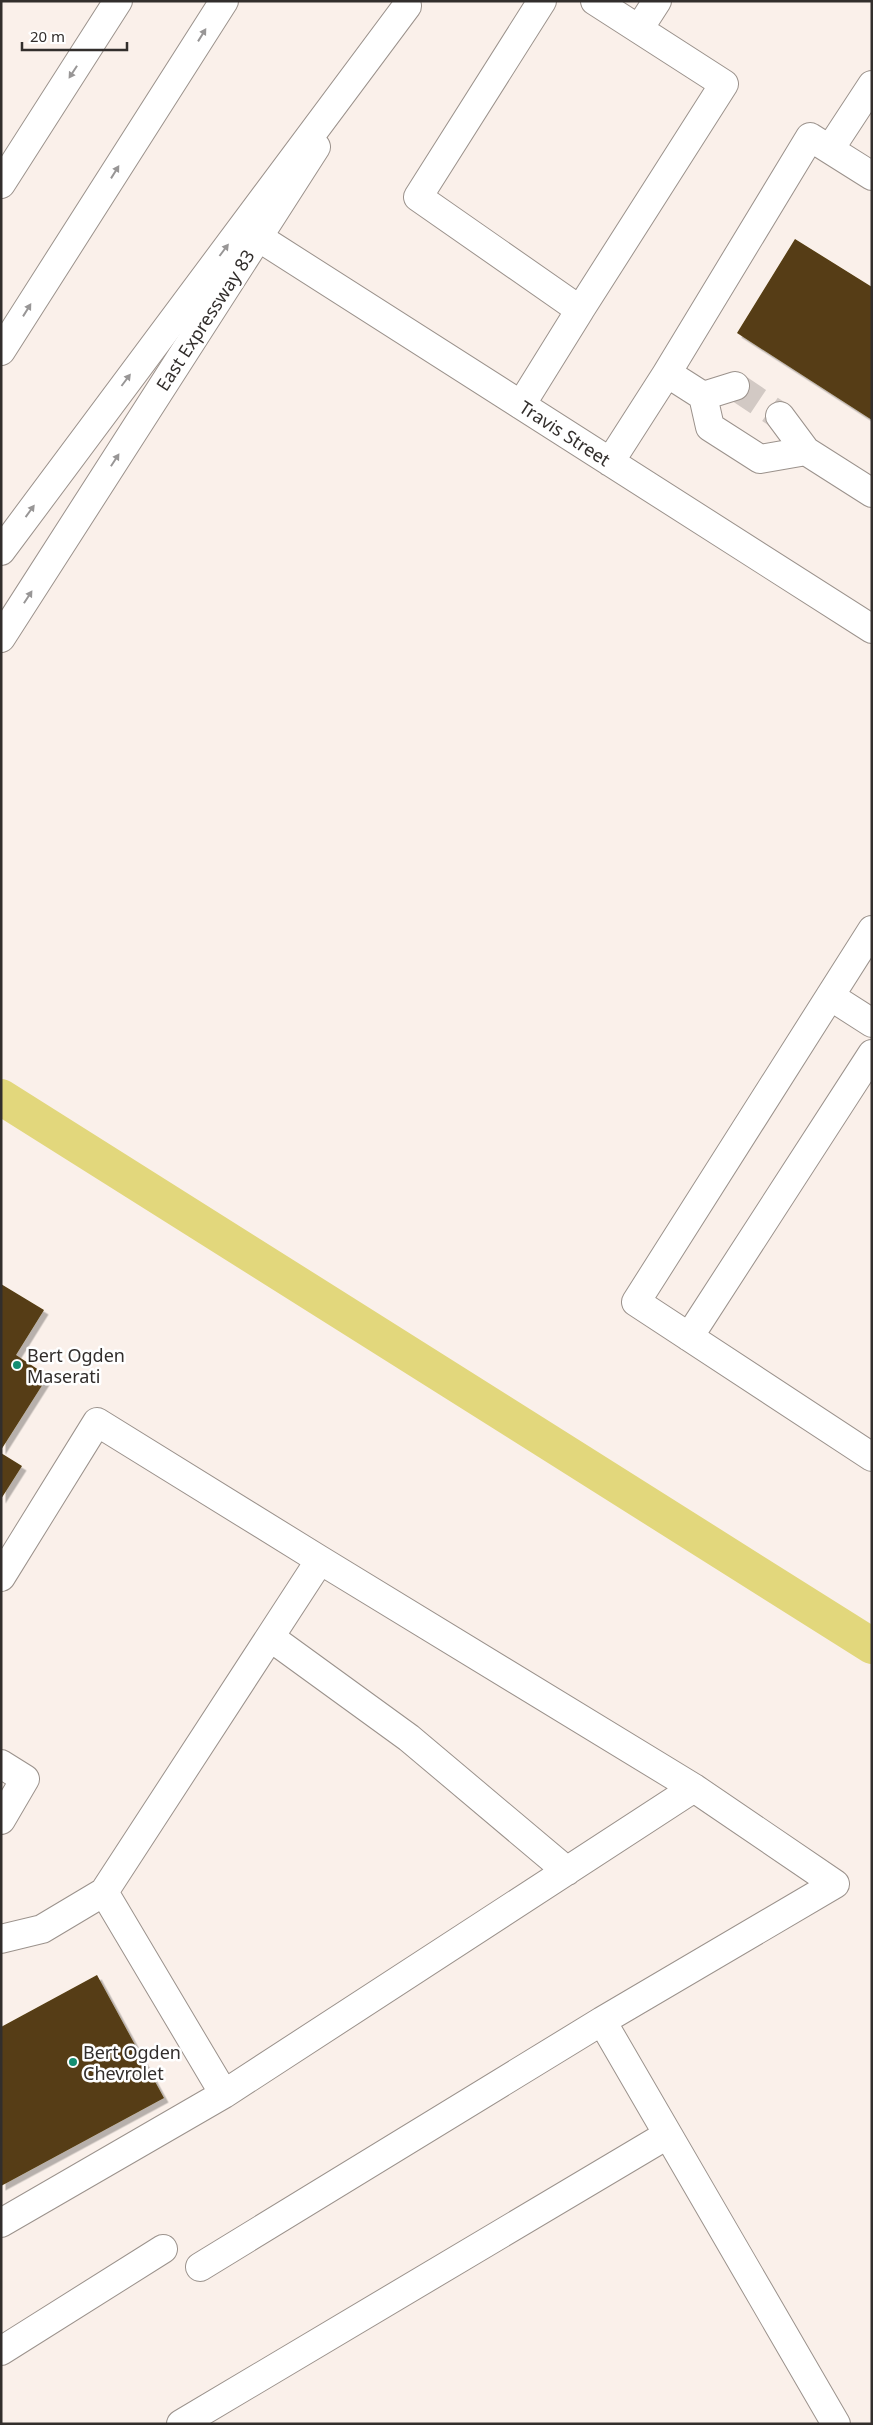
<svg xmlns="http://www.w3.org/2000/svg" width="873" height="2425" font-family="'Noto Sans',sans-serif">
<defs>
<filter id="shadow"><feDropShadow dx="4.5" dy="4.5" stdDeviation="0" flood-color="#0004"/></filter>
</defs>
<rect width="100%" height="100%" fill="#faf0ea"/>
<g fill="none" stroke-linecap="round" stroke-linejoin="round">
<path stroke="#e2d77c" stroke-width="36" d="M 1,1097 L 872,1646"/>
</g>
<path fill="#563e12" filter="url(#shadow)" d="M 795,239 L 872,287 L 872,420 L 737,333 Z
M 1,1284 L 44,1310 L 16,1355 L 48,1376 L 1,1450 Z
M 1,1453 L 22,1466 L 1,1499 Z
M 97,1975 L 164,2098 L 1,2186 L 1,2027 Z"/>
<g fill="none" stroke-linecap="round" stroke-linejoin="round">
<path stroke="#d2c9c4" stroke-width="28" stroke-dasharray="28 14" stroke-linecap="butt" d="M 735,386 L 780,416"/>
<g stroke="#9b928c" stroke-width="30">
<path id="minor" d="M 542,1 L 418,197 L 580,310 L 724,84 L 595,1
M 639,29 L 657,1
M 830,149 L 872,85
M 258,237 L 872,629
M 735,386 L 703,396 L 667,373 L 810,137 L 872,176
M 703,396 L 710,427 L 760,459 L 806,451
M 521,405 L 580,310
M 780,416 L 806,451 L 872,493
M 610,462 L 667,373
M 872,930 L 636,1302 L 872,1457
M 830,996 L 872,1023
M 689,1337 L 872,1054
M 1,1577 L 97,1422 L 320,1560 L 694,1788 L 835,1884 L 602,2021 L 836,2424
M 270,1637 L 409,1738 L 567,1871
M 1,1764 L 25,1779 L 1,1820
M 1,1939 L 42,1929 L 104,1892 L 320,1560
M 224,2094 L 694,1788
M 1,2223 L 224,2094 L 104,1892
M 200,2267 L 602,2021
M 1,2351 L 163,2249
M 181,2424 L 667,2135"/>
</g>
<g stroke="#9b928c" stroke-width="30">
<path id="major" d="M 1,638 L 316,147"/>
</g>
<g stroke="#9b928c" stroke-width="30">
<path id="highway" d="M 1,184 L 118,1
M 1,351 L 224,1
M 1,551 L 407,6"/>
</g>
<use href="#minor" stroke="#fff" stroke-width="28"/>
<use href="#major" stroke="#fff" stroke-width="28"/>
<use href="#highway" stroke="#fff" stroke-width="28"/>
</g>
<defs><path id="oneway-solid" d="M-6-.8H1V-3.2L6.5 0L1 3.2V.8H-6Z" transform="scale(1.25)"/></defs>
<g fill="#989696">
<use href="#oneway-solid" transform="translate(202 35) rotate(-58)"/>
<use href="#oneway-solid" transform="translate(73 72) rotate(123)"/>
<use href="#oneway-solid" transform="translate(115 172) rotate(-58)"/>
<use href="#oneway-solid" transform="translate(224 250) rotate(-53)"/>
<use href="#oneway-solid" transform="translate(27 310) rotate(-58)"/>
<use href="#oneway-solid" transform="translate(126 380) rotate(-53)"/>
<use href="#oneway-solid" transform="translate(115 460) rotate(-57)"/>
<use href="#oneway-solid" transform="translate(30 511) rotate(-54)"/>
<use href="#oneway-solid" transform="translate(28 597) rotate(-57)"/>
</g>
<g fill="#148e72" stroke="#fff" stroke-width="2">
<circle cx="17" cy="1365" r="5"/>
<circle cx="73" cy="2062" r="5"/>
</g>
<g text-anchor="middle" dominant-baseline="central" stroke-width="5" stroke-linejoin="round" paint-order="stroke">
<g font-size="18" fill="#322e2c" stroke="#fff">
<text transform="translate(205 320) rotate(-57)">East Expressway 83</text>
<text transform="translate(565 433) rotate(33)">Travis Street</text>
</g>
<g font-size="18" fill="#322e2c" stroke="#fff" text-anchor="start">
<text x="27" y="1355">Bert Ogden<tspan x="27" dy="21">Maserati</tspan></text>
<text x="83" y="2052">Bert Ogden<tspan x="83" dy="21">Chevrolet</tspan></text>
</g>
</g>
<rect width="873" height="2425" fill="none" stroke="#322e2c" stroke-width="5"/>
<path d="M22 42v8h105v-8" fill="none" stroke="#322e2c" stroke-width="2.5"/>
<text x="30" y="42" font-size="15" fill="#322e2c" stroke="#ffffff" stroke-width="4" paint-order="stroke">20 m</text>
</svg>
